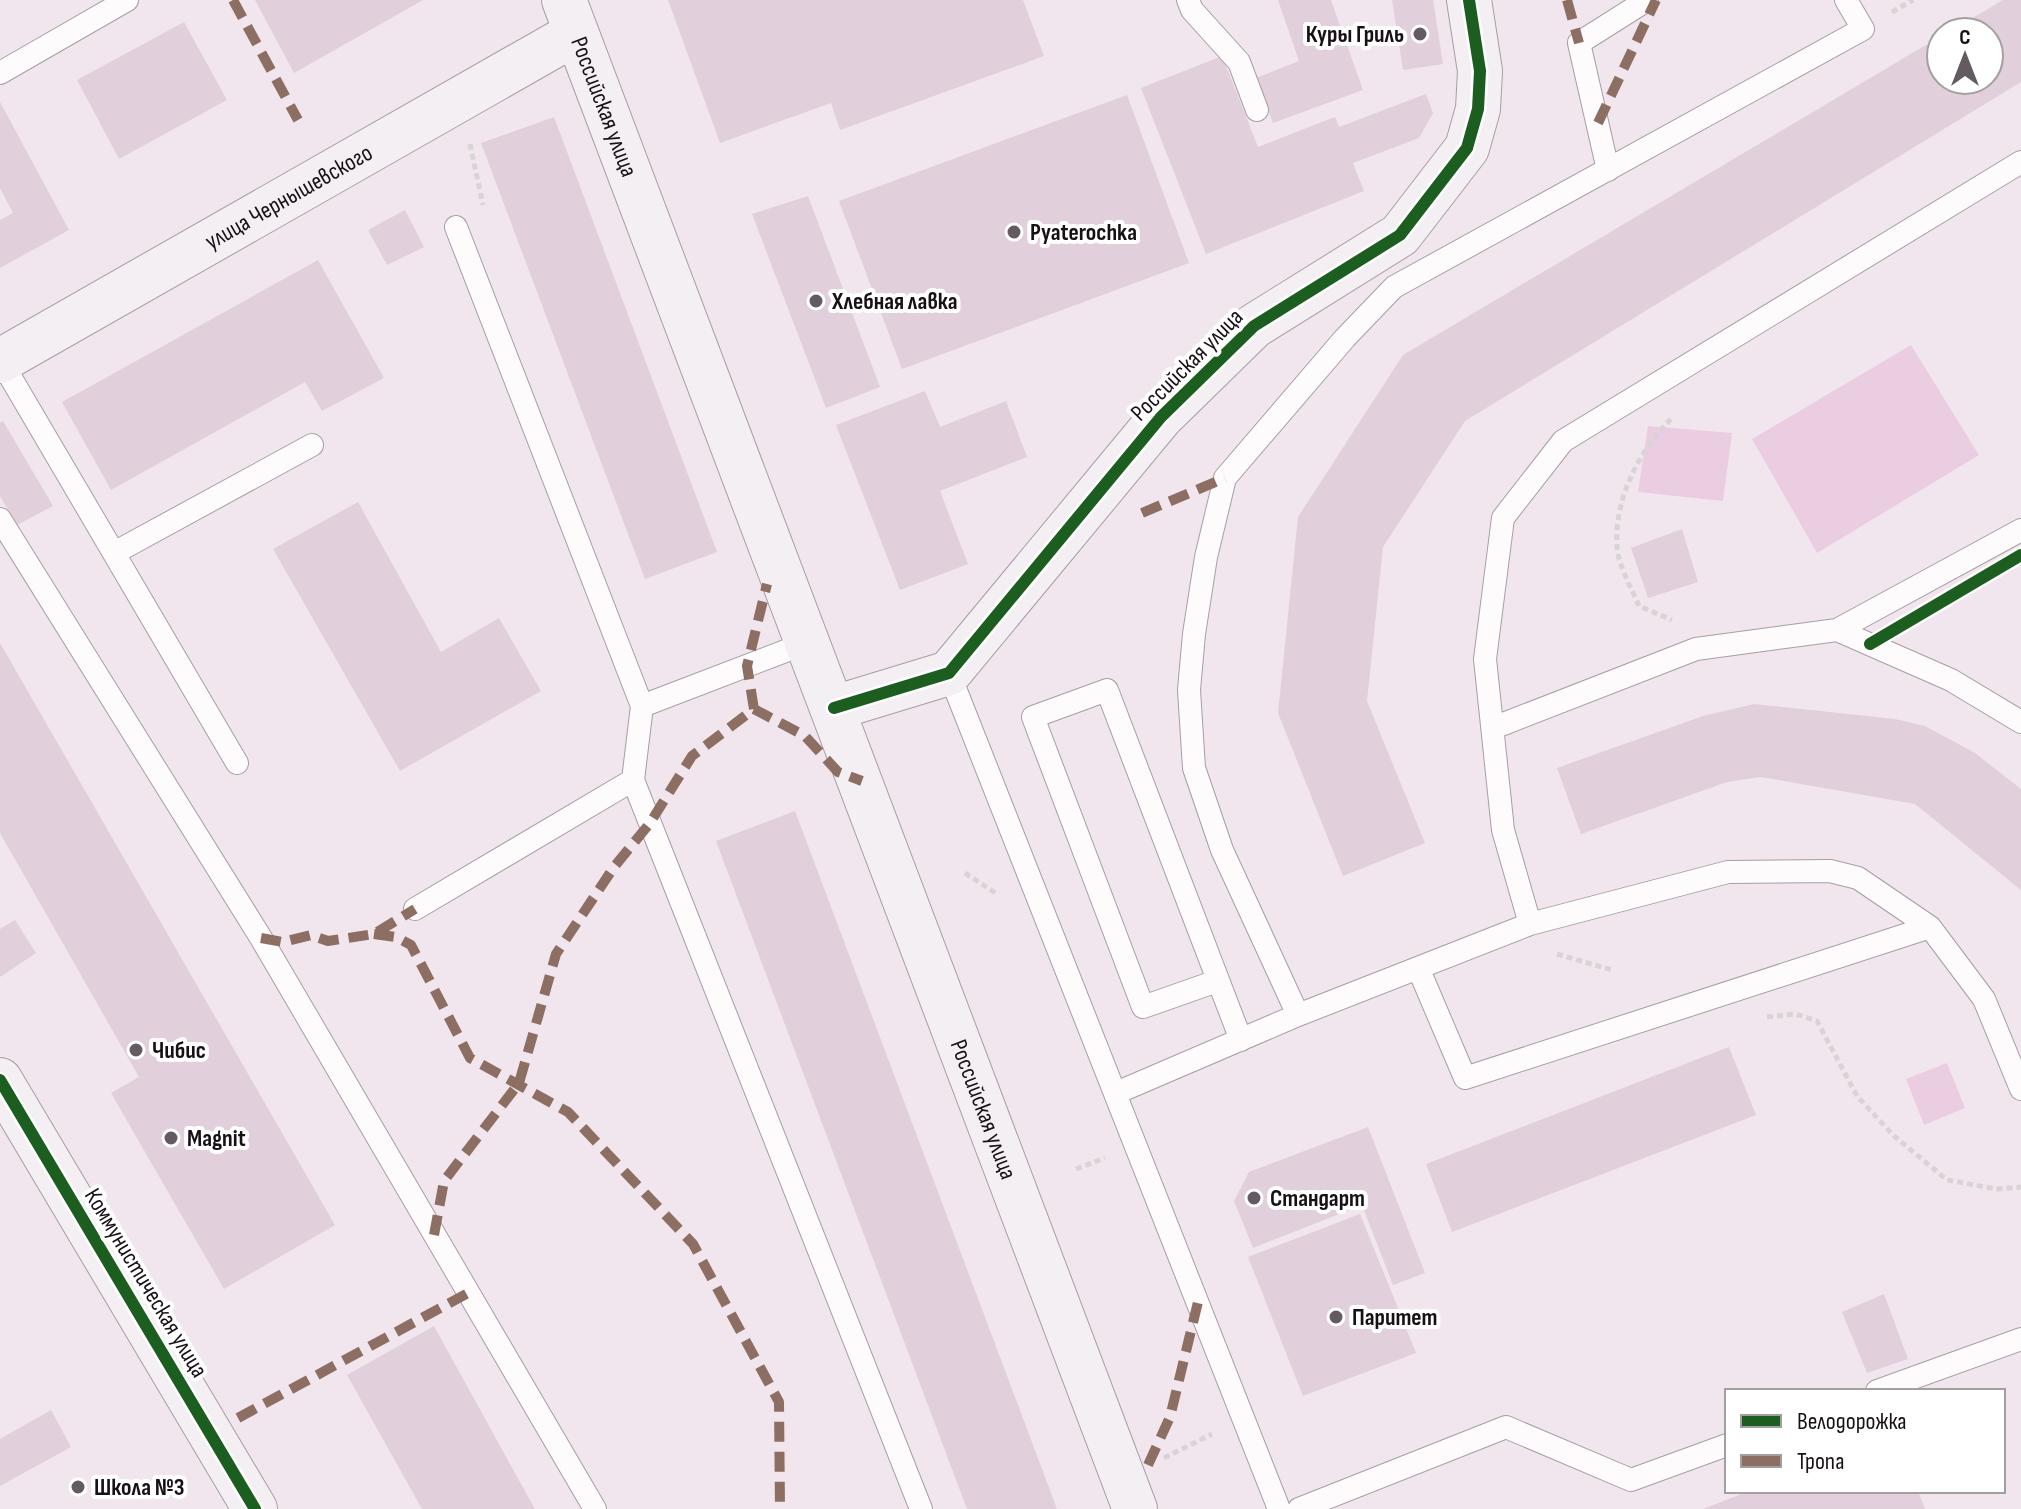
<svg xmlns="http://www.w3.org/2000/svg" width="2021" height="1509" font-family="'Sofia Sans Condensed',sans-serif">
<rect width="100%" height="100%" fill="#f1e6ee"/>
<path fill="#ebcde2" d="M 1911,345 L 1979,455 L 1817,553 L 1752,439 Z
M 1648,426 L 1732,433 L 1723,501 L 1638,492 Z
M 1947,1063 L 1965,1108 L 1924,1125 L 1906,1079 Z"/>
<path fill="#e1cfdc" d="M 255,0 L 423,0 L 294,73 Z
M 668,0 L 1023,0 L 1044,56 L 840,130 L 831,103 L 720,143 Z
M 1278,0 L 1331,0 L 1363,90 L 1273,123 L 1256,78 L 1299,61 Z
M 1392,0 L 1433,0 L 1443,64 L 1403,70 Z
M 2003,0 L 2021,0 L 2021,82 L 1465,421 L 1383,547 L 1367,701 L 1425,843 L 1343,876 L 1278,713 L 1298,517 L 1403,355 L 1941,36 L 1941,80 L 1989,80 L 1989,32 L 1949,32 Z
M 184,22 L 227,100 L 119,159 L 77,80 Z
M 1222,56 L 1258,147 L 1335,117 L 1339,127 L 1426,94 L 1433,113 L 1419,138 L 1353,163 L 1364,191 L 1206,254 L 1141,88 Z
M 1127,95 L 1189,263 L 902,369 L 839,201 Z
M 0,102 L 69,230 L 0,268 L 0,220 L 13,213 L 0,188 Z
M 554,117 L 717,552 L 645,579 L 481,143 Z
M 808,196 L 880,387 L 826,408 L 752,214 Z
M 405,210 L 424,247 L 387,265 L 368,230 Z
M 318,260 L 384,378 L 322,411 L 305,382 L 111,490 L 62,402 Z
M 925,391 L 940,427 L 1006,401 L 1027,457 L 940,491 L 968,564 L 900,590 L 836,425 Z
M 3,421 L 53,506 L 17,525 L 0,496 L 0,423 Z
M 358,502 L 441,652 L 499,618 L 541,691 L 400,771 L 273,549 Z
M 1682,529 L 1698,582 L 1648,598 L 1631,548 Z
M 0,643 L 335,1225 L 224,1289 L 111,1093 L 139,1077 L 0,833 Z
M 1754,704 L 1895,719 L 1925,726 L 1975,753 L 2021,789 L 2021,890 L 1915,804 L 1761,777 L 1727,782 L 1581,834 L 1557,768 L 1703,716 Z
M 795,811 L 1057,1509 L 967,1509 L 716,841 Z
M 15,920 L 36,953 L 0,977 L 0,929 Z
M 1729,1047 L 1756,1115 L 1452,1232 L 1426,1164 Z
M 1368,1127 L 1425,1273 L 1393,1285 L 1362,1205 L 1253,1248 L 1234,1201 L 1249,1172 Z
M 1360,1214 L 1416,1353 L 1303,1396 L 1248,1257 Z
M 1884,1294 L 1908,1359 L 1867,1373 L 1842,1312 Z
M 434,1326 L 521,1484 L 535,1509 L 422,1509 L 347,1375 Z
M 51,1410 L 71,1447 L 0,1486 L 0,1439 Z
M 1749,1491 L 1918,1491 L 1925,1509 L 1703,1509 Z"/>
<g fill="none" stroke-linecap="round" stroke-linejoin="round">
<g stroke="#a69ea4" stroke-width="24">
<path id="lane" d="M 1188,0 L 1192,10 L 1239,62 L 1257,110
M 0,73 L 127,0
M 1608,170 L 1579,43 L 1647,0
M 456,227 L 642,706 L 633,780 L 921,1509
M 1,361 L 237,763
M 0,519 L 261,938 L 595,1509
M 114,553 L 312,445
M 1837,630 L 1951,680 L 2021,722
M 949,673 L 1279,1509
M 642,706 L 809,642
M 1493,728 L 1696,649 L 1837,630 L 2021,530
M 415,909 L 633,780
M 1530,924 L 1503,830 L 1485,659 L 1503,518 L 1563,441 L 2021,162
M 1419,970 L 1465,1078 L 1930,927
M 1217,981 L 1143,1007 L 1033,717 L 1107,690 L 1241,1040
M 1298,1015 L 1222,850 L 1194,768 L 1189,690 L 1194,634 L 1206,557 L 1225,478 L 1345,338 L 1394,287 L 1863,29 L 1846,0
M 1116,1093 L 1298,1015 L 1530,924 L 1728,872 L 1830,871 L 1858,878 L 1930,927 L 1984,999 L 2021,1089
M 1877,1391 L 2021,1339
M 1299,1509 L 1506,1427 L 1631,1480 L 1727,1445"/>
</g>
<g stroke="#a69ea4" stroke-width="46">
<g id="secondary">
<path id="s1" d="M 564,0 L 1135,1509"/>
<path id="s2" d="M 0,361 L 576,33"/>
<path d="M 834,708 L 949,673 L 1161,417 L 1254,326 L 1400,235 L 1467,148 L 1478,109 L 1480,71 L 1469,0"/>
<path d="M 0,1080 L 255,1509"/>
</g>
</g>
<path stroke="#d8d4d6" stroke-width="5" stroke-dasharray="6 4" stroke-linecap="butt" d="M 1892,12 L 1913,0
M 470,144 L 483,205
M 1671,419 C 1638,452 1614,500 1617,547 C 1618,565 1632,589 1639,606 L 1672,620
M 965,873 L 997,894
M 1557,954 L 1612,970
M 1767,1017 L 1796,1014 L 1817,1021 L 1857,1096 L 1893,1135 L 1947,1180 L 1997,1189 L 2021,1187
M 1076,1169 L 1105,1158
M 1164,1458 L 1212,1434"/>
<use href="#lane" stroke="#fdfbfc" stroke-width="22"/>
<use href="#secondary" stroke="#f4eff3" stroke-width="44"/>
<path stroke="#8d6e63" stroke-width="10" stroke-dasharray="20 10" stroke-linecap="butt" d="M 233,0 L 298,120
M 1567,0 L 1579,43
M 1598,123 L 1656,0
M 1142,513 L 1225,478
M 754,709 L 747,666 L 767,584
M 374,934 L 396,937 L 411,945 L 470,1058 L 568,1112 L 693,1244 L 779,1402 L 780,1509
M 261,938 L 283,942 L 311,935 L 328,941 L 374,934 L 415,909
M 434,1235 L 444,1181 L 519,1083 L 556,954 L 614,867 L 650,823 L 692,756 L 754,709 L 805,736 L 838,772 L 862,781
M 238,1418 L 468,1293
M 1148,1465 L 1170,1417 L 1198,1302"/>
<g stroke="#fff" stroke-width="17">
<path id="cycleway" d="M 1870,644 L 2021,555
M 834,708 L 949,673 L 1161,417 L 1254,326 L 1400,235 L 1467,148 L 1478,109 L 1480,71 L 1469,0
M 0,1080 L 255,1509"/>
</g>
<use href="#cycleway" stroke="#1b5e20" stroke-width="12"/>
</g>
<g fill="#635b61" stroke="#fff" stroke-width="3">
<circle cx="1420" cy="34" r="8"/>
<circle cx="1014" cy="232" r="8"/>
<circle cx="816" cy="301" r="8"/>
<circle cx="136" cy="1050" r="8"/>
<circle cx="171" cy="1138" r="8"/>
<circle cx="1254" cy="1198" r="8"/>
<circle cx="1336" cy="1317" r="8"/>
<circle cx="78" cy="1487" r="8"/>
</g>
<g text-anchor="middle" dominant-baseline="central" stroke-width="8" stroke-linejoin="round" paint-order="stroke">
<g font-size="24" font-weight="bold" fill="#171015" stroke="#fff" text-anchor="start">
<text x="1404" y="34" text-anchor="end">Куры Гриль</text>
<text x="1030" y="232">Pyaterochka</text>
<text x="832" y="301">Хлебная лавка</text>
<text x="152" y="1050">Чибис</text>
<text x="187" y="1138">Magnit</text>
<text x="1270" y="1198">Стандарт</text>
<text x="1352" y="1317">Паритет</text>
<text x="94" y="1487">Школа №3</text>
</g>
<g font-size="24" fill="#171015" stroke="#fff">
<text stroke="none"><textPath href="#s1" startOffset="114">Российская улица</textPath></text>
<text stroke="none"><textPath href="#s2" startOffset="332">улица Чернышевского</textPath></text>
<text transform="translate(1187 365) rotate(-45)">Российская улица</text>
<text stroke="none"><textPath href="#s1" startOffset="1186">Российская улица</textPath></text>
<text transform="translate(146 1283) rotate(59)">Коммунистическая улица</text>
</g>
</g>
<rect x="1725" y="1389" width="280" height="104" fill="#ffffff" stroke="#a29fa1" stroke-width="2"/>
<rect x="1741" y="1415" width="40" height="12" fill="#1b5e20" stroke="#a29fa1" stroke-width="2"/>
<text x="1797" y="1429" font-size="24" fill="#171015">Велодорожка</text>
<rect x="1741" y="1455" width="40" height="12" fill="#8d6e63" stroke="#a29fa1" stroke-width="2"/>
<text x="1797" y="1469" font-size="24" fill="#171015">Тропа</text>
<g transform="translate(1965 56)"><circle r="38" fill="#ffffff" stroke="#a29fa1" stroke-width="2"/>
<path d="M0-6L14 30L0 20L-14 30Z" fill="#635b61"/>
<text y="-12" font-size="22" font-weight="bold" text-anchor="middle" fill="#171015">С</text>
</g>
</svg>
